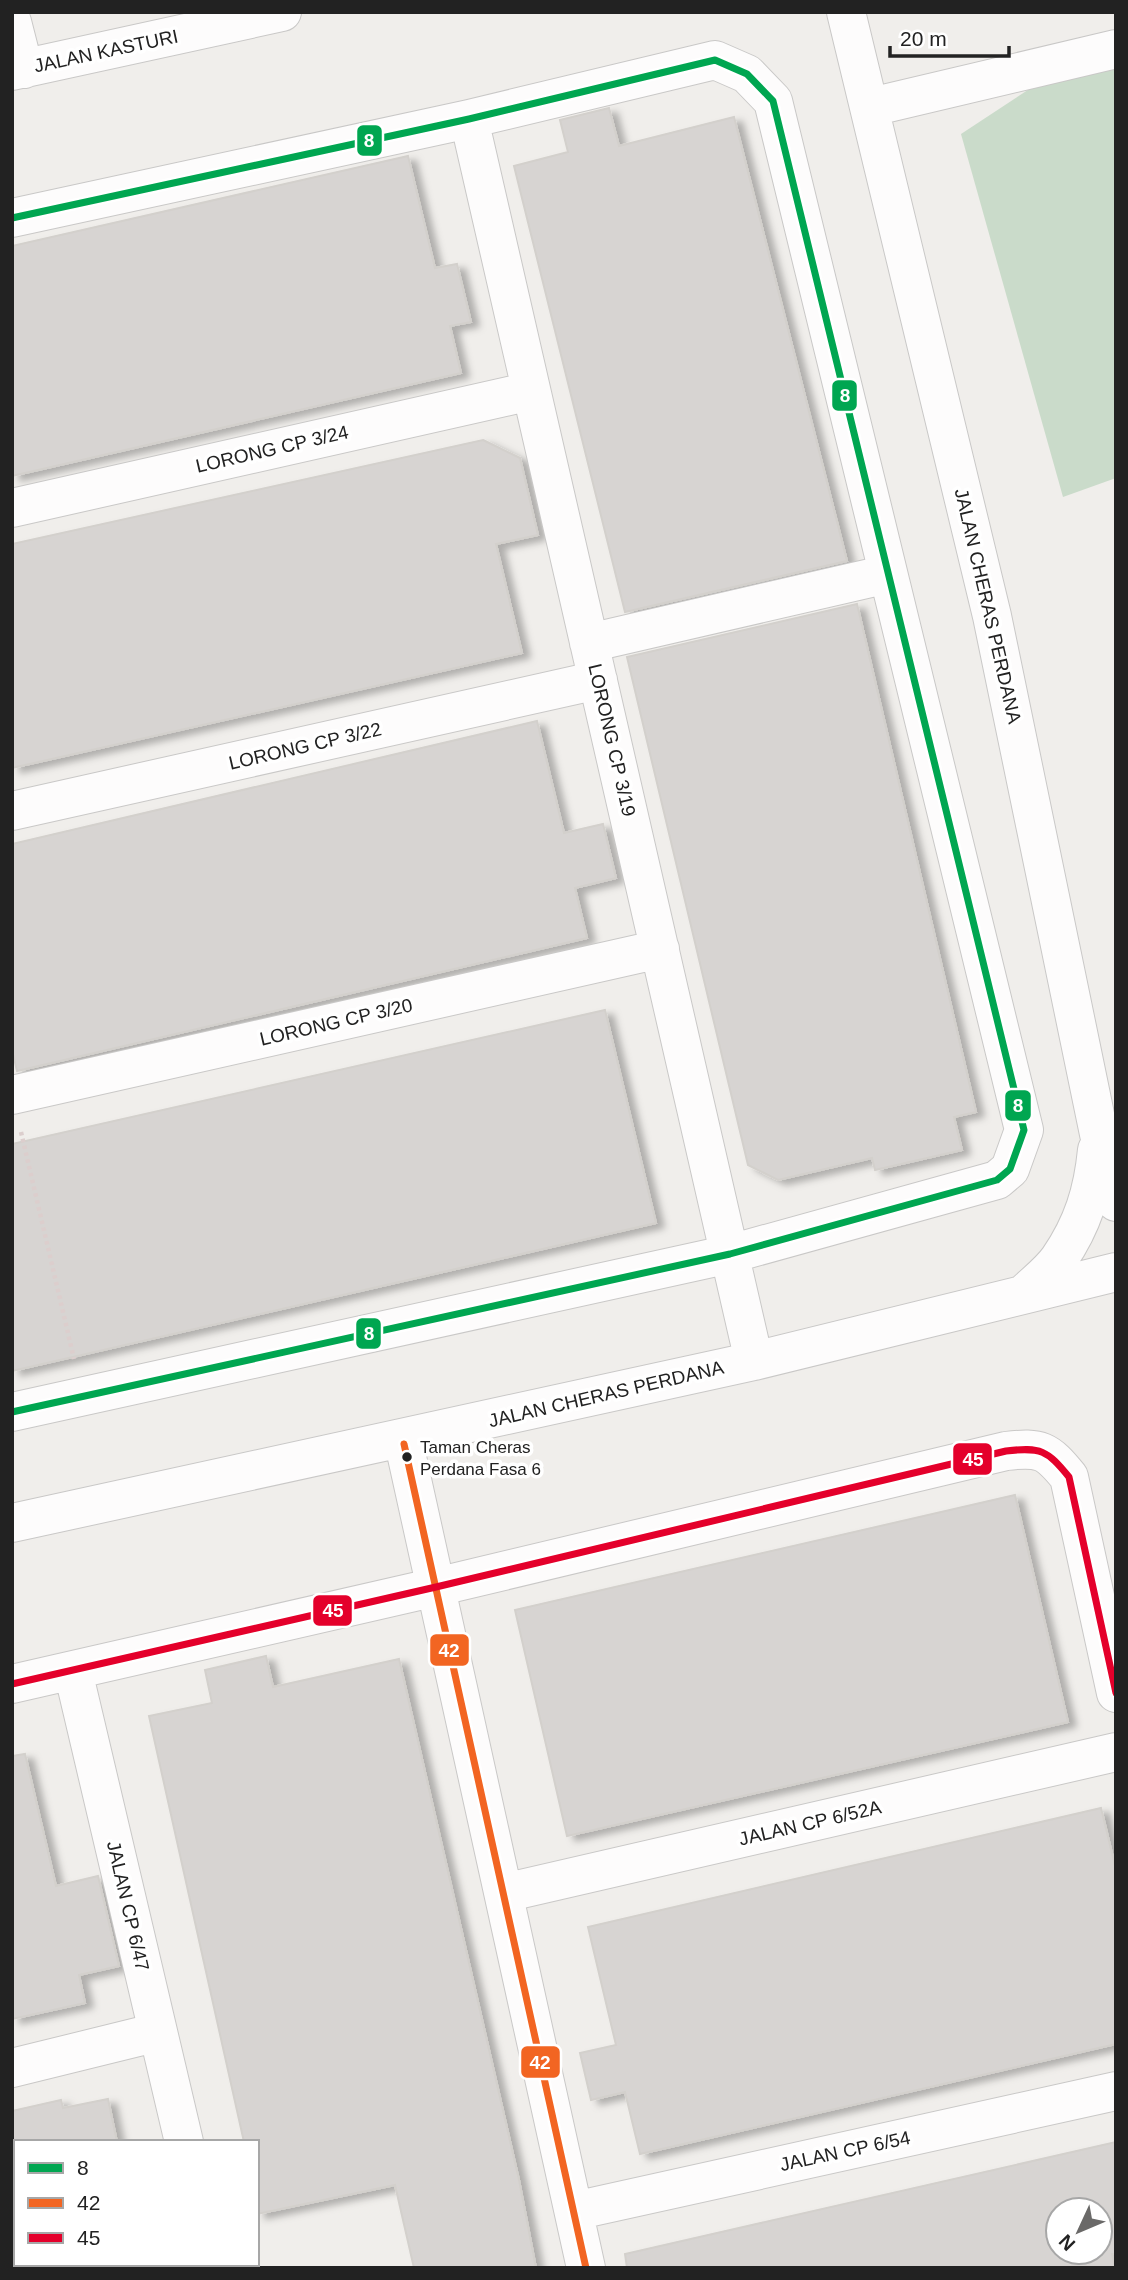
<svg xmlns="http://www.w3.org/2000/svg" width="1128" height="2280" font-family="Arial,sans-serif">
<defs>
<filter id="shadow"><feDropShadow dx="8" dy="4.5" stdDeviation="3.5" flood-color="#0004"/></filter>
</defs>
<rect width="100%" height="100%" fill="#f0eeeb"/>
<path fill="#cadbca" d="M 1116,32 L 1116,478 L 1063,497 L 961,134 Z"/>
<path fill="#d7d4d2" stroke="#d3d0cc" stroke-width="2" fill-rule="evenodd" filter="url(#shadow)" d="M 609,108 L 619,146 L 734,117 L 847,561 L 625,612 L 514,166 L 568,152 L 560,120 Z
M 408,156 L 435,268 L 457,264 L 471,322 L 450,326 L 461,373 L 12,476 L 12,246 Z
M 483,440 L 520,458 L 538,535 L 496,544 L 522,653 L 12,768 L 12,544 Z
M 857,604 L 976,1112 L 954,1117 L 962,1150 L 875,1170 L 872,1158 L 778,1180 L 748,1165 L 627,657 Z
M 537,721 L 564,833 L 603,824 L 616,878 L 575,888 L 587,938 L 17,1071 L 12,1050 L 12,844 Z
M 605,1010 L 656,1223 L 12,1371 L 12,1144 Z
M 1015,1495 L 1068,1722 L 567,1836 L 515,1610 Z
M 266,1656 L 273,1687 L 399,1659 L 519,2180 L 536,2268 L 414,2268 L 395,2185 L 257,2214 L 257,2142 L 244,2142 L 149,1716 L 212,1703 L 205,1670 Z
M 25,1754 L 56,1886 L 98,1876 L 119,1966 L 79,1975 L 85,2003 L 12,2019 L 12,1756 Z
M 1101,1808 L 1116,1870 L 1116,2044 L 640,2154 L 625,2092 L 591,2100 L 580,2053 L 616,2045 L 588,1927 Z
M 108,2099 L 117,2142 L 12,2142 L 12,2111 L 61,2100 L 63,2108 Z
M 1116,2142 L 1116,2254 L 1112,2254 L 1115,2268 L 627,2268 L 625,2254 ZM 1058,2210 L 1100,2210 L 1100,2252 L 1058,2252 Z"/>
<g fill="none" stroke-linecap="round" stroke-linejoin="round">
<g stroke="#c9c8c7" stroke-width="40">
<path id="minor" d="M 846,12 L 992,616 L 1099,1134 L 1116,1202
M 12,22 L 24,69
M 12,71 L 282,12
M 871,107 L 1116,49
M 469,119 L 754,1361
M 12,218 L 469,119 L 715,60 L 747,74 L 773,101 L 1024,1130 L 1010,1169 L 997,1180 L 730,1254 L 12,1412
M 12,508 L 531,391
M 589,643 L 888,574
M 12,811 L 598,680
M 12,1095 L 660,949
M 1024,1294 C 1035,1283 1050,1272 1059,1259 C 1083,1224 1093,1191 1097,1150
M 403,1439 L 586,2268
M 12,1523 L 754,1361 L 1116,1272
M 73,1671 L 184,2142
M 12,1684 L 436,1587 L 1006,1451 C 1041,1447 1047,1450 1069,1477 L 1116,1693
M 504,1893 L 1116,1752
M 12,2068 L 158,2032
M 574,2211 L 1116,2091
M 212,2264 L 213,2268"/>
</g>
<path stroke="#dccecd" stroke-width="4.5" stroke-dasharray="3.5 3.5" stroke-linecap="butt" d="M 21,1132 L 74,1359"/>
<use href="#minor" stroke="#fdfcfc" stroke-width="38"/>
<g stroke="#fff" stroke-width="12">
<path id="bus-1" d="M 12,218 L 469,119 L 715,60 L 747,74 L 773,101 L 1024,1130 L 1010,1169 L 997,1180 L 730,1254 L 12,1412"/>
</g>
<g stroke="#fff" stroke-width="12">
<path id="bus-2" d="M 404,1444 L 586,2268"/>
</g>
<g stroke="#fff" stroke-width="12">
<path id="bus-3" d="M 12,1684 L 436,1587 L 1006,1451 C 1041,1447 1047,1450 1069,1477 L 1116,1693"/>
</g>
<use href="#bus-1" stroke="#00a651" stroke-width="7"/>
<use href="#bus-2" stroke="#f26522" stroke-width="7"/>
<use href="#bus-3" stroke="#e4002b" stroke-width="7"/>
</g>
<circle fill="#222" stroke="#fff" stroke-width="2.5" cx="407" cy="1457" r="6"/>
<g text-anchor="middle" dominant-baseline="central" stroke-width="7" stroke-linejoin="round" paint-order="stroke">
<g font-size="17" fill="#222" stroke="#fff" text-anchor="start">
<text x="420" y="1447">Taman Cheras<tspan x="420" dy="22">Perdana Fasa 6</tspan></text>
</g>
<g font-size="19" fill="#222" stroke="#fff">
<text transform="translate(106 51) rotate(-12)">JALAN KASTURI</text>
<text transform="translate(272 449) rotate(-13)">LORONG CP 3/24</text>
<text transform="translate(988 606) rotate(77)">JALAN CHERAS PERDANA</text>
<text transform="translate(612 740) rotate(77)">LORONG CP 3/19</text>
<text transform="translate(305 746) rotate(-13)">LORONG CP 3/22</text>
<text transform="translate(336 1022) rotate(-13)">LORONG CP 3/20</text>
<text transform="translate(606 1394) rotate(-13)">JALAN CHERAS PERDANA</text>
<text transform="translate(810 1823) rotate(-13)">JALAN CP 6/52A</text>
<text transform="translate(128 1906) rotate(77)">JALAN CP 6/47</text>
<text transform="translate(845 2151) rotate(-12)">JALAN CP 6/54</text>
</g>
</g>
<g stroke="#fff" stroke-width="2.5">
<rect x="356" y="124" width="27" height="33" rx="7" fill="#00a651"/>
<rect x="831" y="379" width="27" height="33" rx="7" fill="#00a651"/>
<rect x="1004" y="1089" width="28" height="33" rx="7" fill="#00a651"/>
<rect x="355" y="1317" width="27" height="33" rx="7" fill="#00a651"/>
<rect x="952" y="1442" width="41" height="34" rx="7" fill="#e4002b"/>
<rect x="312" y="1594" width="41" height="33" rx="7" fill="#e4002b"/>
<rect x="429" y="1633" width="41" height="34" rx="7" fill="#f26522"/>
<rect x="520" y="2045" width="41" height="34" rx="7" fill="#f26522"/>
</g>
<g font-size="19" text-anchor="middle" font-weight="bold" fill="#fff">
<text x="369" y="147">8</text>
<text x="845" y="402">8</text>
<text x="1018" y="1112">8</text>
<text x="369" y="1340">8</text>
<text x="973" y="1466">45</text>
<text x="333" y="1617">45</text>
<text x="449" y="1657">42</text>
<text x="540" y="2069">42</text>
</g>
<rect width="1128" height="2280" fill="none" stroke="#222222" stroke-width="28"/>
<rect x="14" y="2140" width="245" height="126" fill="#ffffff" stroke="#a7a7a7" stroke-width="2"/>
<rect x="28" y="2163" width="35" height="10" fill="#00a651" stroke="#a7a7a7" stroke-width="2"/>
<text x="77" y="2175" font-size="21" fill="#222222">8</text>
<rect x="28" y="2198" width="35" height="10" fill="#f26522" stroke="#a7a7a7" stroke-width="2"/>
<text x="77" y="2210" font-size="21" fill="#222222">42</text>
<rect x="28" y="2233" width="35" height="10" fill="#e4002b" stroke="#a7a7a7" stroke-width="2"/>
<text x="77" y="2245" font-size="21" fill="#222222">45</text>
<g transform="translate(1079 2231) rotate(226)"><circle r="33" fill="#ffffff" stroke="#a7a7a7" stroke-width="2"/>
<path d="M0-5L12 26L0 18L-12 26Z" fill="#6a6968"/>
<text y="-10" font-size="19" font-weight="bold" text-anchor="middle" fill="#222222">N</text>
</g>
<path d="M890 46v10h119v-10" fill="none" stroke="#222222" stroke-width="3.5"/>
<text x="900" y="46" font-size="21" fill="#222222" stroke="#ffffff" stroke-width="5" paint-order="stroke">20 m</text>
</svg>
